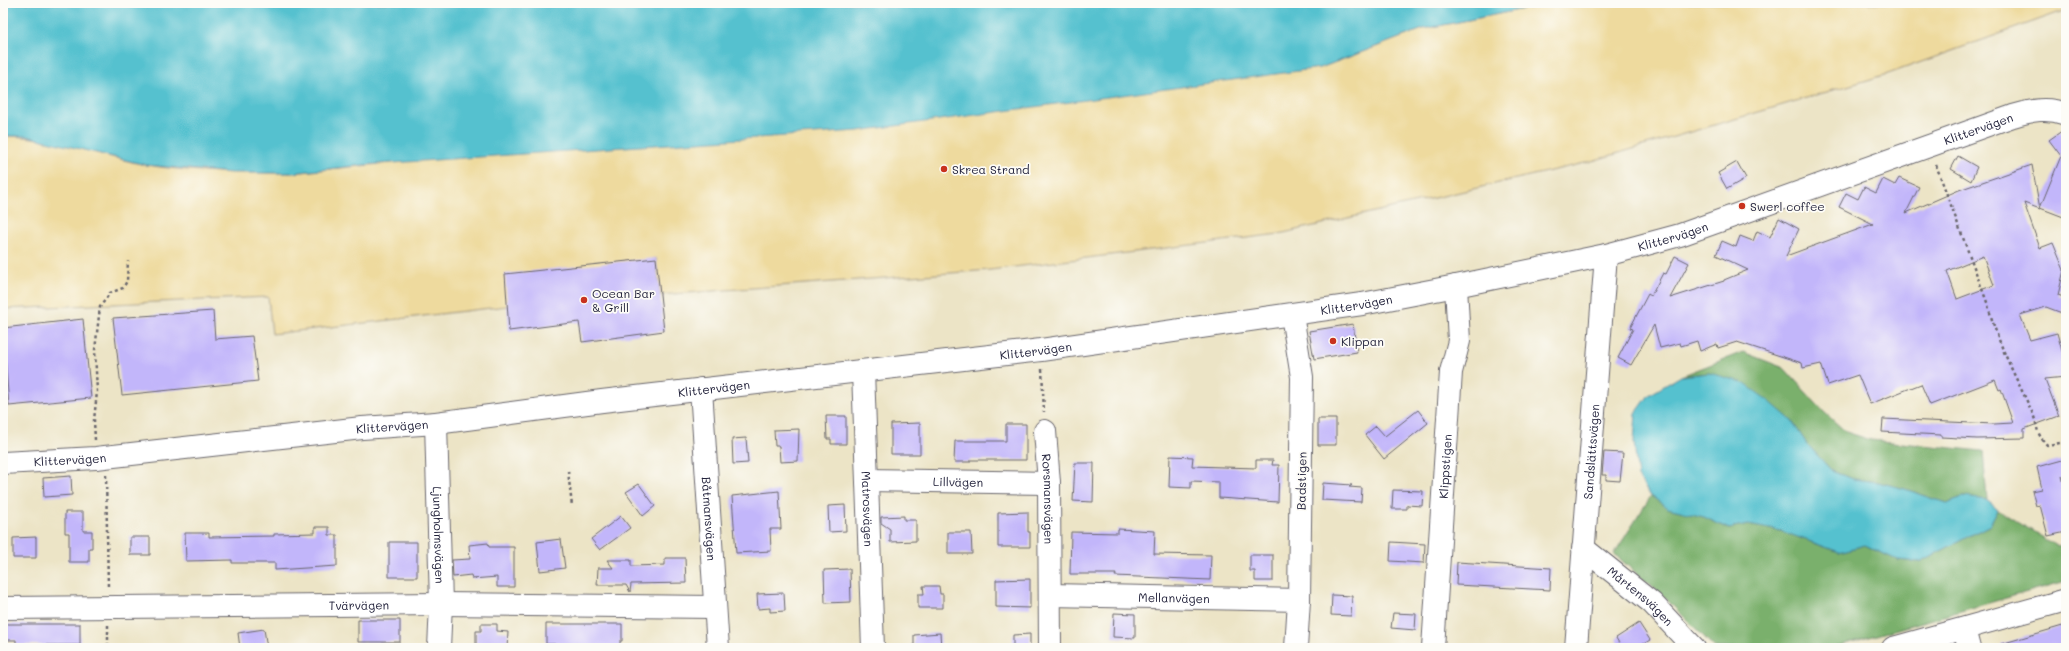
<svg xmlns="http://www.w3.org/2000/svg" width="2069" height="651" font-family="Mali,sans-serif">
<rect width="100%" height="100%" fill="#fdfcf7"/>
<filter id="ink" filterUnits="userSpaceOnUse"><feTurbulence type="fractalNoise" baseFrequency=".025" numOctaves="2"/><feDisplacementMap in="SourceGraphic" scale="8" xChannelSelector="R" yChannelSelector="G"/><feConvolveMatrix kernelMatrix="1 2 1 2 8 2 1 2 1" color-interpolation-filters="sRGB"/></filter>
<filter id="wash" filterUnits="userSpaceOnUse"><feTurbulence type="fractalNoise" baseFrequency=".012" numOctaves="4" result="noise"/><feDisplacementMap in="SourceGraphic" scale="16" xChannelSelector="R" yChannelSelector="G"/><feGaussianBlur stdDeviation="0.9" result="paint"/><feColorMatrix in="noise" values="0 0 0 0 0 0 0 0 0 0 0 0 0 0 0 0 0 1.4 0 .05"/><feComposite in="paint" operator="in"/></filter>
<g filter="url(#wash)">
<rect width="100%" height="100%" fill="#ece4c6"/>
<path fill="#7ab06c" stroke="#4e6954" d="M 1743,352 L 1784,368 L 1824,412 L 1846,432 L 1871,440 L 1983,451 L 1987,500 L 1963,497 L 1946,503 L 1905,489 L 1878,482 L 1853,479 L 1831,470 L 1807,444 L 1791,420 L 1709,373 L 1681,376 Z
M 1651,496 L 1668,508 L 1704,517 L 1729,529 L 1748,525 L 1781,531 L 1839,552 L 1865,545 L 1897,560 L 1920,562 L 1990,525 L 1998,510 L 2057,546 L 2066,544 L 2066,581 L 1831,648 L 1715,648 L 1663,596 L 1614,554 Z"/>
<path fill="#eeda9e" stroke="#887e6c" d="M 1554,3 L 2066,3 L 2066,10 L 1888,74 L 1585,163 L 1279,234 L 990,270 L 660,295 L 656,258 L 507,306 L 272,334 L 268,297 L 3,309 L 3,136 C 52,136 98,156 146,165 C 194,173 244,173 292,173 L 1320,68 L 1423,29 Z"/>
<path fill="#55c1cf" stroke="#3c7285" d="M 3,3 L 1554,3 L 1423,29 L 1320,68 L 858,131 L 363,165 L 292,173 L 231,173 L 146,165 L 26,136 L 3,136 Z
M 1709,373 L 1742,382 L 1769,401 L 1791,420 L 1807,444 L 1831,470 L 1853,479 L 1878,482 L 1905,489 L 1946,503 L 1963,497 L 1987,500 L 1998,510 L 1990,525 L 1920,562 L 1897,560 L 1865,545 L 1839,552 L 1781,531 L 1748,525 L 1729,529 L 1704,517 L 1668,508 L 1651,496 L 1638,477 L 1634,442 L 1636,413 L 1649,395 L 1681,376 Z"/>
<g id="blocks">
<path fill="#c2b6fa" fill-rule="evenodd" d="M 2066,128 L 2066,218 L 2040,208 L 2061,156 L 2049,140 Z
M 1958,156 L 1977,167 L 1971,181 L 1951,169 Z
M 1737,162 L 1746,178 L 1727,189 L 1718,173 Z
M 2032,165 L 2040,209 L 2024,203 L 2040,248 L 2053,243 L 2064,270 L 2058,295 L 2066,298 L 2066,303 L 2062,313 L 2046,307 L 2020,315 L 2030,340 L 2057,333 L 2066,365 L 2066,377 L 2045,379 L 2059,416 L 2024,429 L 2024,438 L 1977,439 L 1941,437 L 1941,435 L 1882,432 L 1883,419 L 1994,424 L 2013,423 L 2001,389 L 1999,390 L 1995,380 L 1930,405 L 1921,384 L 1870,404 L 1858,375 L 1828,385 L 1821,364 L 1803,368 L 1802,363 L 1737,342 L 1718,348 L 1717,344 L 1700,351 L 1697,341 L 1681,346 L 1680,343 L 1660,348 L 1654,325 L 1631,365 L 1618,358 L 1633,329 L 1630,328 L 1648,294 L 1651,296 L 1663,273 L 1666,274 L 1675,256 L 1689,263 L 1670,298 L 1724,281 L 1724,280 L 1748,270 L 1716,255 L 1722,241 L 1736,247 L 1740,236 L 1753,241 L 1757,231 L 1770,237 L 1779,218 L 1799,229 L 1786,256 L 1873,224 L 1839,207 L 1846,193 L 1858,199 L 1864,187 L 1876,193 L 1883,179 L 1895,185 L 1899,178 L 1919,187 L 1906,213 L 1959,190 ZM 1983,256 L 1994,285 L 1957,299 L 1947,271 Z
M 656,258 L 664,331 L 582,342 L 579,322 L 509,331 L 505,274 Z
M 213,311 L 215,339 L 252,336 L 258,381 L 122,395 L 113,318 Z
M 83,319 L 91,398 L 9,406 L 3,328 Z
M 1353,324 L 1357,352 L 1314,359 L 1309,331 Z
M 1418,410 L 1428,423 L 1384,459 L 1365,435 L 1376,426 L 1385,436 Z
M 826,416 L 846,416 L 846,444 L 831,444 L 831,439 L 827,439 Z
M 1318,419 L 1336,419 L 1336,445 L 1318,445 Z
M 920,423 L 920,454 L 891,454 L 891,424 Z
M 1006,424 L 1026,424 L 1026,460 L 970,460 L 970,462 L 954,462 L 955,441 L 1006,441 Z
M 799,429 L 798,461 L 780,462 L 779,446 L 775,446 L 774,430 Z
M 746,438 L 748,463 L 733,464 L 732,439 Z
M 1604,452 L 1623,453 L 1620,481 L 1606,480 L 1606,475 L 1602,475 Z
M 1170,456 L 1193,457 L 1192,466 L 1256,468 L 1256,460 L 1273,460 L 1272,465 L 1279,465 L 1278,502 L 1219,498 L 1219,482 L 1191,481 L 1191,488 L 1169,487 Z
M 2066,459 L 2066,475 L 2062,476 L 2066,493 L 2066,532 L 2048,536 L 2040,505 L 2036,506 L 2032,491 L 2042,489 L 2037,467 Z
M 1075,463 L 1094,463 L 1093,502 L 1073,501 Z
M 71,476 L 72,495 L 44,497 L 43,478 Z
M 1323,483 L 1352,485 L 1349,487 L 1362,488 L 1361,502 L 1322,500 Z
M 639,484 L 655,506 L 643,516 L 626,492 Z
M 1393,490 L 1423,491 L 1422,506 L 1407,505 L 1407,509 L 1392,509 Z
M 779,491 L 781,529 L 770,529 L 771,551 L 736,553 L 732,496 Z
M 845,505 L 846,531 L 829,532 L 828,506 Z
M 65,512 L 83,512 L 83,531 L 92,531 L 92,548 L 89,548 L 89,562 L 69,562 L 69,533 L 65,533 Z
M 1028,512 L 1028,532 L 1030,532 L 1030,547 L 998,547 L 998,513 Z
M 621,516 L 630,528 L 600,550 L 591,539 Z
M 904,516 L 904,520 L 916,520 L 916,541 L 890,542 L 890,529 L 881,523 L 881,517 Z
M 315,527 L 329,527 L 329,535 L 337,535 L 337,566 L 275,570 L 275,563 L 232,563 L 232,560 L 186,561 L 185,533 L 209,533 L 209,537 L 274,536 L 274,534 L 315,533 Z
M 1118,529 L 1155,531 L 1154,554 L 1211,555 L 1210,580 L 1115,576 L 1116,574 L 1070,574 L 1071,532 L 1118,533 Z
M 948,532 L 971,532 L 972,554 L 948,554 Z
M 36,537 L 36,558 L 13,558 L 13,538 Z
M 130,537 L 150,537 L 150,555 L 130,555 Z
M 561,539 L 565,568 L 540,571 L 537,542 Z
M 389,542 L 417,542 L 417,577 L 389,577 Z
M 1391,542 L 1425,544 L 1424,563 L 1390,561 Z
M 488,543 L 489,547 L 514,547 L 514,587 L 497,587 L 497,577 L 472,579 L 471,575 L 453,577 L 452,560 L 470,559 L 469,545 Z
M 1250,555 L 1273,555 L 1273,581 L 1255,581 L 1255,571 L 1250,571 Z
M 665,558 L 685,558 L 686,583 L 631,584 L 630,592 L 626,585 L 597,585 L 598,568 L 613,568 L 607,560 L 631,560 L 631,566 L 665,565 Z
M 1457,562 L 1551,568 L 1550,590 L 1456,585 Z
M 850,569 L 851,602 L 825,603 L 824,570 Z
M 1030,579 L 1030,608 L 996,607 L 996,580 Z
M 923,586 L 939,586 L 940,594 L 943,594 L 943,608 L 918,608 L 918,594 L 924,594 Z
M 784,593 L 785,611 L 770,612 L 770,608 L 758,609 L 757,594 Z
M 1332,595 L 1352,596 L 1351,616 L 1331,615 Z
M 1114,613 L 1135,614 L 1135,638 L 1113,637 Z
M 1393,613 L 1416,614 L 1415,630 L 1391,628 Z
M 358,620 L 400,620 L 400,642 L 358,642 Z
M 1639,623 L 1650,640 L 1637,648 L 1622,648 L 1616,638 Z
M 4,624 L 80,624 L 80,645 L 16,645 L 16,640 L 5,640 Z
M 481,624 L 497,624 L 497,631 L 508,632 L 507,648 L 476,648 L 476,631 L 481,631 Z
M 546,624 L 622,624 L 622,641 L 620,641 L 620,648 L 555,648 L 555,644 L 546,644 Z
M 2066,625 L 2066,648 L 2002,648 L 2001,644 Z
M 264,629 L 267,648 L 240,648 L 238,633 Z
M 940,633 L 941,648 L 914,648 L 914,635 Z
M 1030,634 L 1030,648 L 1013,648 L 1013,635 Z"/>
</g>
</g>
<g filter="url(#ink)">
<use href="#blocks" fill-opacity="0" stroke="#69666c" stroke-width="1"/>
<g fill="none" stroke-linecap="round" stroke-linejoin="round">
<g stroke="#69666c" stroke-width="24">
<g id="minor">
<path d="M 1292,315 L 1302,377 L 1299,600 L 1296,648"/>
<path id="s1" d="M 863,371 L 873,648"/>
<path id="s2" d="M 701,389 L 718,648"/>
<path id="s3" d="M 436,423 L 441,604 L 439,648"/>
<path id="s4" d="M 1045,431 L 1049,483 L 1050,648"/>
<path id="s5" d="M 3,463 L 96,458 L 362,428 L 436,423 L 602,401 L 1041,350 L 1362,304 L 1456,286 L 1606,255 L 1680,235 L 2013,116 C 2032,110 2047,107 2066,114"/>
<path id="s6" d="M 867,480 L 1049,483"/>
<path id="s7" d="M 1583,548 L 1652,603 L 1694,648"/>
<path id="s8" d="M 1050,595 L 1299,600"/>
<path id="s9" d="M 3,608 L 441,604 L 715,607"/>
<path d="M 1964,629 L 1969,648"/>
<path id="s10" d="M 1433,648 L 1451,372 L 1459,341 L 1456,286"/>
<path id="s11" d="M 1576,648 L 1606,255"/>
<path d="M 1893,648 L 2066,600"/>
</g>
</g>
<path stroke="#69666c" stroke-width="2.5" stroke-dasharray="3 3" stroke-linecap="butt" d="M 1936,165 L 1988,305 C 1997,343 2016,377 2032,412 C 2039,427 2034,431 2047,445 L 2066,442
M 1042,369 L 1044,412
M 95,440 L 94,420 L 97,392 L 95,350 L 100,307 L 110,293 L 123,288 L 127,281 L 128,261
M 568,471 L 572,506
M 106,475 L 108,588
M 108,625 L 108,648"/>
<use href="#minor" stroke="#fff" stroke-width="22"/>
</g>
</g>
<g fill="#c8321e" stroke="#fdfcf7" stroke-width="1.5">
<circle cx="944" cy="169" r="4"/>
<circle cx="1742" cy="206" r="4"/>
<circle cx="584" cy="300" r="4"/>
<circle cx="1333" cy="341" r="4"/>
</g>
<g text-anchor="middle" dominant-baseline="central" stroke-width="3.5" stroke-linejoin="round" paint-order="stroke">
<g font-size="12" fill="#22223b" stroke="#fdfcf7">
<text stroke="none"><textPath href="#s5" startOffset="2011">Klittervägen</textPath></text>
<text stroke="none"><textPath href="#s5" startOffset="1687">Klittervägen</textPath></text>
<text stroke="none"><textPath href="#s5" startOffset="1363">Klittervägen</textPath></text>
<text stroke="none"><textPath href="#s5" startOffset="1039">Klittervägen</textPath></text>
<text stroke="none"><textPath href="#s5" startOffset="715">Klittervägen</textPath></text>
<text stroke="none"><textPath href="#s5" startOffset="391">Klittervägen</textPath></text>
<text stroke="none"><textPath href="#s11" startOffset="197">Sandslättsvägen</textPath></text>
<text stroke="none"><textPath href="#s5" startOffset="67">Klittervägen</textPath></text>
<text stroke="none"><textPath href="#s10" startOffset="182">Klippstigen</textPath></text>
<text stroke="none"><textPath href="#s6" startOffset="91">Lillvägen</textPath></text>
<text transform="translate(1301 481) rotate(-89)">Badstigen</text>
<text stroke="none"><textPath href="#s4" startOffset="68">Rorsmansvägen</textPath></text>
<text stroke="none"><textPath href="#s1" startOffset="138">Matrosvägen</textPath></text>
<text stroke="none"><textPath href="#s2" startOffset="130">Båtmansvägen</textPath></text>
<text stroke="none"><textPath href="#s3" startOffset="112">Ljungholmsvägen</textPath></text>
<text stroke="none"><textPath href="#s7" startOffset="75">Mårtensvägen</textPath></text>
<text stroke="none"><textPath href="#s8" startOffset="124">Mellanvägen</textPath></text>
<text stroke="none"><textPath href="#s9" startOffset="356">Tvärvägen</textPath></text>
</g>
<g font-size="12" fill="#22223b" stroke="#fdfcf7" text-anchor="start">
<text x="952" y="169">Skrea Strand</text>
<text x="1750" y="206">Swerl coffee</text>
<text x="592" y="293">Ocean Bar<tspan x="592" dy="14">&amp; Grill</tspan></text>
<text x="1341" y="341">Klippan</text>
</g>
</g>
<rect width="2069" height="651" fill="none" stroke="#fdfcf7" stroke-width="16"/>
</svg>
